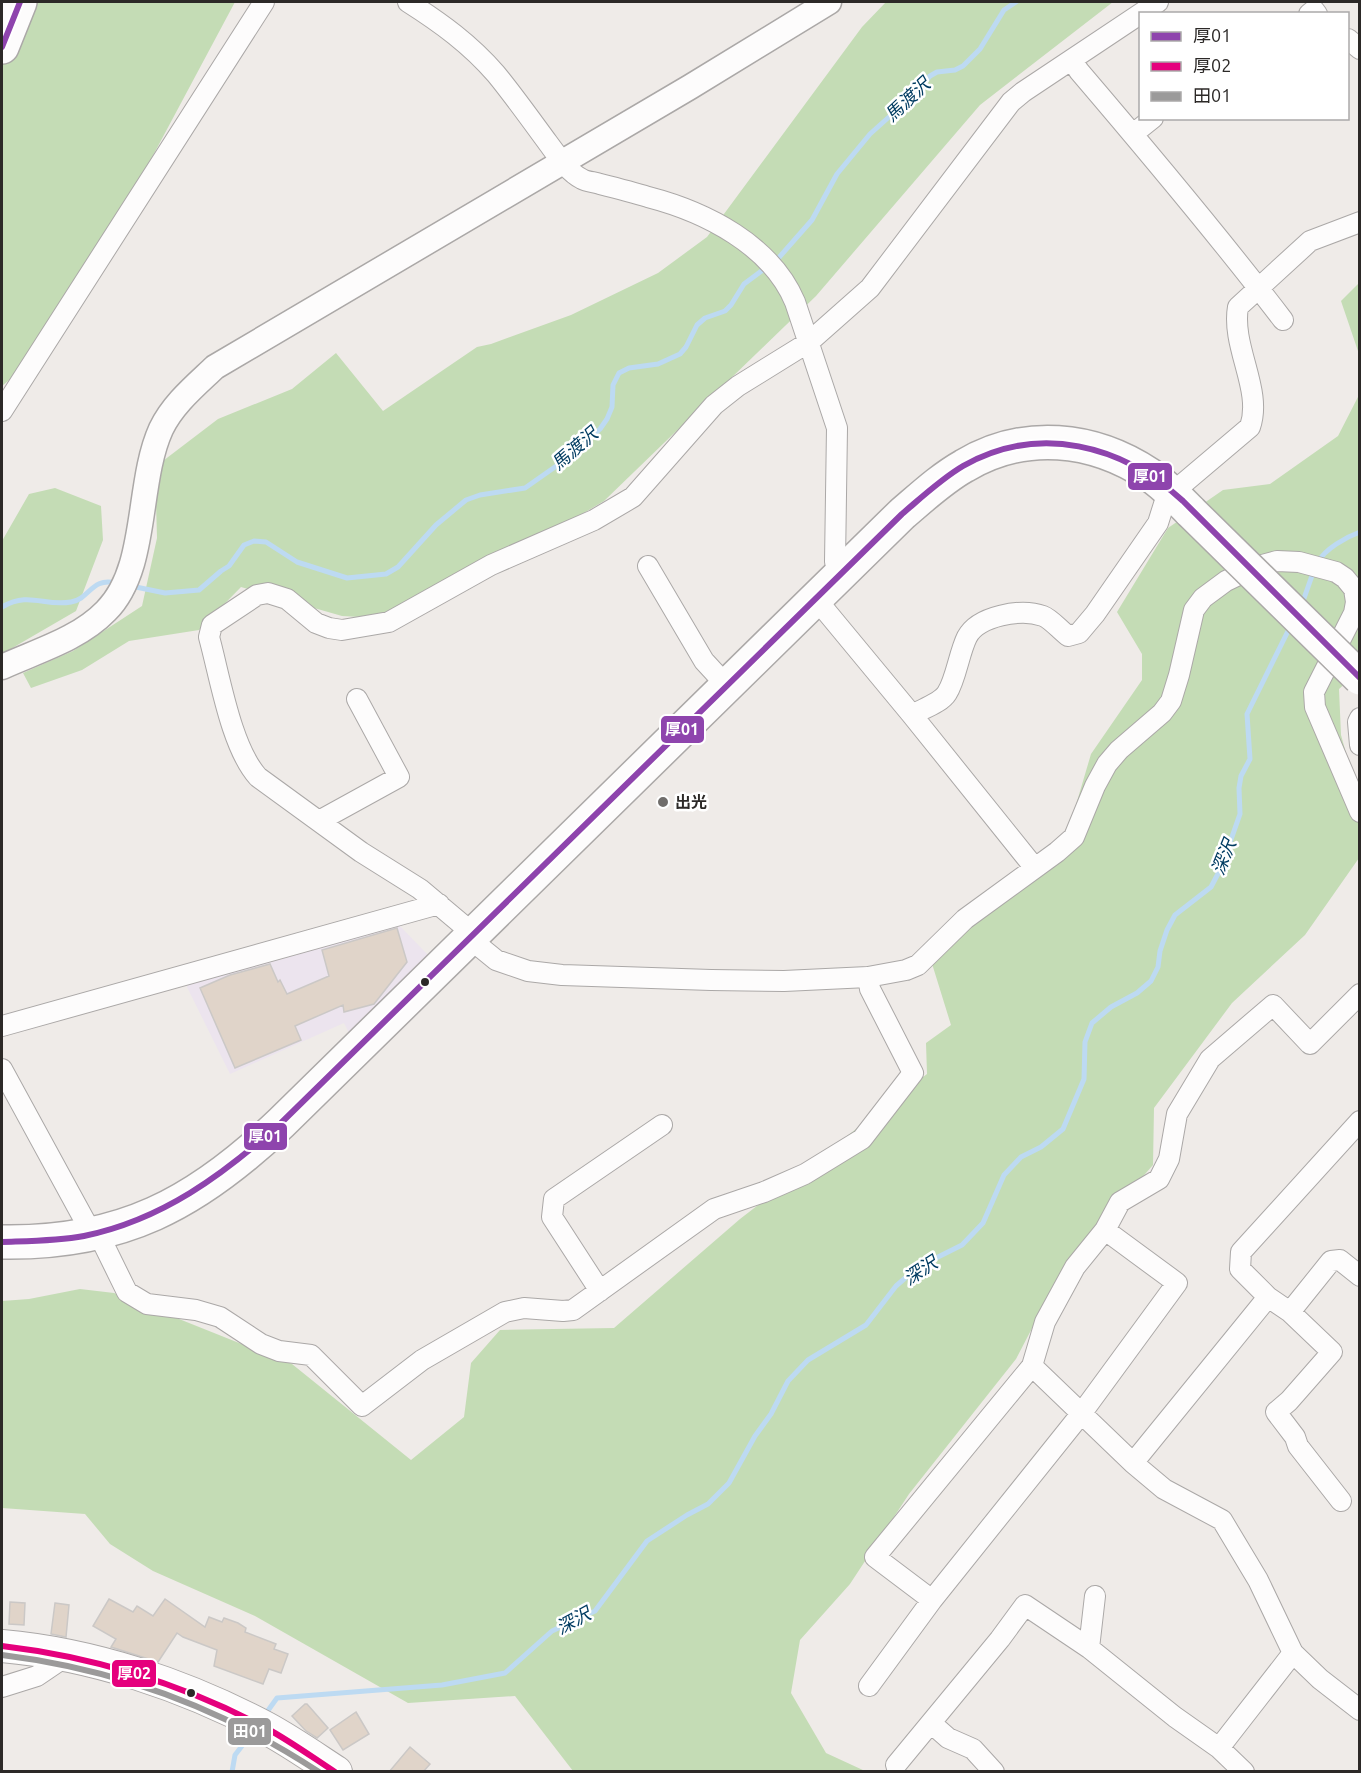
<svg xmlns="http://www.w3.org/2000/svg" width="1361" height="1773" font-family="Ubuntu,'Noto Sans JP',sans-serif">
<rect width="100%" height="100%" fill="#efebe8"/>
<path fill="#ece4ee" d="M 396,922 L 430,957 L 350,1035 L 344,1023 L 230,1074 L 187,987 L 190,978 Z"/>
<path fill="#c4dcb5" d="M 2,2 L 235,2 L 72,307 L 48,348 L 2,386 Z
M 886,2 L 1113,2 L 980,105 L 816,296 L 604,501 L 477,576 L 414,620 L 342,616 L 241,587 L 199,630 L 129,641 L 82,670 L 31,688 L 23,673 L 73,651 L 142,606 L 157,538 L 155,467 L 218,419 L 292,389 L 336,353 L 383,411 L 477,347 L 491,344 L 571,315 L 658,273 L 707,237 L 862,27 Z
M 1359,283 L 1359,354 L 1341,301 Z
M 1359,395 L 1359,671 L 1339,689 L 1341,735 L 1359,800 L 1359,858 L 1305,935 L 1232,1003 L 1154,1108 L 1153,1165 L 1065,1265 L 1016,1359 L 909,1494 L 850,1584 L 800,1640 L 791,1693 L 826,1753 L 865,1771 L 573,1771 L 515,1696 L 408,1703 L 255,1616 L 153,1571 L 110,1544 L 85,1514 L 2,1508 L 2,1301 L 29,1299 L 80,1289 L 114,1293 L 292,1364 L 411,1460 L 464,1417 L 471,1363 L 500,1330 L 614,1328 L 740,1219 L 927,1074 L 926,1043 L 951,1025 L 929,954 L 1051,860 L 1073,815 L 1091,754 L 1142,680 L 1142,654 L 1117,612 L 1168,528 L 1223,490 L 1270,484 L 1338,436 Z
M 55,488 L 101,506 L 103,540 L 76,611 L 2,654 L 2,541 L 29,494 Z"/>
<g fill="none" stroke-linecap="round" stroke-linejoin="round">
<path stroke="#bddaf2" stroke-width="5" d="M 775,262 L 812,220 L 837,174 L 870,134 L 909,99 L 930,76 L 937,72 L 955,70 L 963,66 L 980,49 L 1004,10 L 1016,2
M 1318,562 C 1325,549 1346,537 1360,532
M 131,586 L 165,593 L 199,590 L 221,571 L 229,566 L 244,545 L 254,541 L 266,542 L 297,562 L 347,578 L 386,574 L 398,567 L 436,525 L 466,500 L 480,495 L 525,488 L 572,455 L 600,429 L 607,419 L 612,407 L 613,385 L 619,373 L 629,368 L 658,364 L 680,354 L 686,347 L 697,325 L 705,318 L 725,311 L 731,305 L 744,284 L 767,267
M 1302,604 L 1314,570
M 2,607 C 30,591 44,607 71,602 C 90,599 91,577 116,583
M 264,1716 L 277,1698 L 442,1685 L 505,1673 L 552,1631 L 595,1611 L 647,1541 L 687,1515 L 708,1504 L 729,1483 L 755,1436 L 771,1414 L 788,1381 L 808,1360 L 866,1325 L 896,1286 L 918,1267 L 962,1245 L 983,1223 L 1004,1175 L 1021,1157 L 1041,1147 L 1063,1129 L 1084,1079 L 1085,1042 L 1092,1023 L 1111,1007 L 1137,993 L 1151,981 L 1158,967 L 1160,951 L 1167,930 L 1175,915 L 1211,887 L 1221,868 L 1240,814 L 1239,788 L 1241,776 L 1250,759 L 1247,714 L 1291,625
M 232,1772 L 235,1755 L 252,1733"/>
</g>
<path fill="#e0d4c9" stroke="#cbc8c6" stroke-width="1.5" d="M 397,928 L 407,962 L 374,1004 L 344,1012 L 343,1005 L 295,1026 L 301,1040 L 235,1068 L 200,988 L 230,975 L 270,964 L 278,982 L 280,980 L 287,994 L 329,976 L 322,950 Z
M 109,1599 L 133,1612 L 137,1606 L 153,1616 L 165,1599 L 205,1627 L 209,1617 L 222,1622 L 224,1618 L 238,1623 L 246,1628 L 245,1632 L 276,1644 L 274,1649 L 288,1654 L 281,1673 L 269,1669 L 263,1684 L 214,1666 L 217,1650 L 183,1637 L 177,1633 L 158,1662 L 111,1647 L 116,1639 L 93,1626 Z
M 10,1602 L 25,1603 L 24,1625 L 9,1624 Z
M 55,1603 L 69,1605 L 66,1637 L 51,1634 Z
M 305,1704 L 307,1704 L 328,1728 L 317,1738 L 306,1731 L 292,1716 Z
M 356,1712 L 369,1734 L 343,1750 L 330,1730 Z
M 410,1747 L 430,1764 L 423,1772 L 389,1772 Z"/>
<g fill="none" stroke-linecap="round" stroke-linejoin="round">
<g stroke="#aba8a7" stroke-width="22">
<path id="minor" d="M 408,2 C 441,23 470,44 496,74 C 514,96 531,120 548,143 C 557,155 568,172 582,179 C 587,182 595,182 600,184 C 616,188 632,192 648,197 C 706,212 771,245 795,302 L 837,428 L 835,562 L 843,572
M 1158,2 L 1023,92 L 1011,102 L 870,288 L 809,342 L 738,386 L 714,405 L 633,497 L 594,520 L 491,565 L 389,622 L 342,630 L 329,628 L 316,623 L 287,599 L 268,593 L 257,595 L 212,625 L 209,637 C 220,677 231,747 258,777 L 361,852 L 420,889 L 464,926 L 469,938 L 496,960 L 528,971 L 562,975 L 711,980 L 784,981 L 868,977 L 906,970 L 918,965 L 965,919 L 1057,852 L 1074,837 L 1095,786 L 1107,764 L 1119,750 L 1162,713 L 1171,701 L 1179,675 L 1194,610 L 1203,598 L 1226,581 L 1255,567 L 1277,561 L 1299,562 L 1336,572 L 1345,578 L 1354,589 L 1356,602 L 1354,613 L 1314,692 L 1315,707 L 1360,812
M 1309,14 L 1314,10 L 1317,14
M 1348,39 L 1360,49
M 1072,60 L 1079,71 C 1149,153 1218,235 1283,320
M 1133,134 L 1153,118
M 2,411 L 264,2
M 648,566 L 704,661 L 727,686
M 816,599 L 912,715 L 1034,867
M 912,715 C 922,709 941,703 947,693 C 956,679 959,653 967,637 C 978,616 1021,608 1043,616 C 1051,619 1060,630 1068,636 L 1079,633 L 1095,614 L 1158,523 L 1164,504 L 1172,493 L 1250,427 C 1263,390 1231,347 1238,307 L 1310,241 L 1360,222
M 1360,718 L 1358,722 L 1360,745
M 319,821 L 399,777 L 357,699
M 1360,994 L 1310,1044 L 1273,1005 L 1210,1059 L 1177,1114 L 1169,1159 L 1159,1179 L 1120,1202 L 1105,1230 L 1075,1267 L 1045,1322 L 1032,1366 L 1133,1463 L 1164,1489 L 1222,1520 L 1258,1580 L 1293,1653 L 1320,1679 L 1360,1710
M 2,1026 L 439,904
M 2,1069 L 92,1234
M 98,1233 L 127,1292 L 147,1304 L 196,1310 L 220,1317 L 261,1344 L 279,1351 L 311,1355 L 362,1406 L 422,1360 L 505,1312 L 524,1308 L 563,1311 L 573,1310 L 714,1209 L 764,1192 L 805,1174 L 862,1139 L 913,1073 L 870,989 L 868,977
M 600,1291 L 552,1217 L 554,1199 L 662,1125
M 1290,1312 L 1331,1261 L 1340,1260 L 1360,1276
M 1133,1463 L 1268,1297
M 1341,1501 L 1298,1446 L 1295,1437 L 1276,1412 L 1289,1401 L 1332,1352 L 1290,1312 L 1268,1297 L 1240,1269 L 1241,1252 L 1360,1121
M 932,1600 L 875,1557 L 1032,1366
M 1089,1648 L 1095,1596
M 869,1686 L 932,1600 L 1081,1414 L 1177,1283 L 1105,1230
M 2,1687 L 37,1676 L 68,1655
M 931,1723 L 948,1738 L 973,1749 L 994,1772
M 1219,1748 L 1293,1653
M 896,1765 L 1000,1639 L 1025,1605 L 1089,1648 L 1175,1717 L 1219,1748 L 1244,1772"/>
</g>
<g stroke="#aba8a7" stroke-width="27">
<path id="tertiary" d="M 2,667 C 37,651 79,639 106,611 C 149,568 136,484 161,429 C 173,404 195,386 215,367 L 690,87 L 829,2"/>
</g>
<g stroke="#aba8a7" stroke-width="34">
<path id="primary" d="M 2,1646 C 93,1654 185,1685 266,1728 C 290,1741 313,1757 336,1772"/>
</g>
<g stroke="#aba8a7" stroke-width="36">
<path id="trunk" d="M 2,47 L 20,2
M 2,1242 C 121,1244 196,1204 281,1123 L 902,514 C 922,497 941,479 964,466 C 1024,430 1093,437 1150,475 C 1165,485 1178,499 1191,512"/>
</g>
<use href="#minor" stroke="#fdfcfc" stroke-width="20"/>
<use href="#tertiary" stroke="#fdfcfc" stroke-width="24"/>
<use href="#primary" stroke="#fdfcfc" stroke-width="32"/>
<use href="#trunk" stroke="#fdfcfc" stroke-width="33"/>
<g stroke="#aba8a7" stroke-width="36" stroke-linecap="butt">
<path id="trunk-bridge" d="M 1191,512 L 1360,678"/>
</g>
<use href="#trunk-bridge" stroke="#fdfcfc" stroke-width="33"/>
<g stroke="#fff" stroke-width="10">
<path id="bus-1" d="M 2,47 L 20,2
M 2,1242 C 30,1241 57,1241 84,1236 C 162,1220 223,1175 281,1123 L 902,514 C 922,497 941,479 963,466 C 1039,423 1122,445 1183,501 L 1360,678"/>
</g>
<g stroke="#fff" stroke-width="10">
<path id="bus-2" d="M 2,1646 C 95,1657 183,1684 266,1728 C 290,1741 312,1757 335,1772"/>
</g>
<g stroke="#fff" stroke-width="10">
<path id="bus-3" d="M 2,1655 C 116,1669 222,1708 319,1772"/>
</g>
<use href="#bus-1" stroke="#8e44ad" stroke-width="6"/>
<use href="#bus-2" stroke="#e5007d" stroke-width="6"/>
<use href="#bus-3" stroke="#9b9a9a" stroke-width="6"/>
</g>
<circle fill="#706d6b" stroke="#fff" stroke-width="2" cx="663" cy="802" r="6"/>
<g fill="#2c2927" stroke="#fff" stroke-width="2">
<circle cx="425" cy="982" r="5"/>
<circle cx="191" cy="1693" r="5"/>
</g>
<g text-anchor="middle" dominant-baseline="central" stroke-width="5" stroke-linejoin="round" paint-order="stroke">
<g font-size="16" font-weight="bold" fill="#2c2927" stroke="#fff" text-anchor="start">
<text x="675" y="802">出光</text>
</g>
<g font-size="18" font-style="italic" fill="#003b61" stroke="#fff">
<text transform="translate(907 99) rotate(-43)">馬渡沢</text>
<text transform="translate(574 448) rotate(-41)">馬渡沢</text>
<text transform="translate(1223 857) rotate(-68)">深沢</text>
<text transform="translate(920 1270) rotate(-33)">深沢</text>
<text transform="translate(573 1620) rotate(-28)">深沢</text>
</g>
</g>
<g stroke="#fff" stroke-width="2">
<rect x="1127" y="462" width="46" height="29" rx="6" fill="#8e44ad"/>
<rect x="660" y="715" width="45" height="29" rx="6" fill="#8e44ad"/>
<rect x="243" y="1122" width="45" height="29" rx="6" fill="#8e44ad"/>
<rect x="111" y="1659" width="46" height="29" rx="6" fill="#e5007d"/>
<rect x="227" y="1717" width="45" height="29" rx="6" fill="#9b9a9a"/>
</g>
<g font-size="16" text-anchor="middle" font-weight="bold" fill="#fff">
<text x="1150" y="482">厚01</text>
<text x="682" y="735">厚01</text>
<text x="265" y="1142">厚01</text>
<text x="134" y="1679">厚02</text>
<text x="250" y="1737">田01</text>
</g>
<rect width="1361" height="1773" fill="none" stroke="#2c2927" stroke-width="6"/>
<rect x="1139" y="12" width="210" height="108" fill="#ffffff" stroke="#aba9a9" stroke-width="1.5"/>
<rect x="1151" y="32" width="30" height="9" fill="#8e44ad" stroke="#aba9a9" stroke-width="1.5"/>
<text x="1193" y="42" font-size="18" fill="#2c2927">厚01</text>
<rect x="1151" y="62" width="30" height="9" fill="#e5007d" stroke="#aba9a9" stroke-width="1.5"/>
<text x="1193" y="72" font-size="18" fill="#2c2927">厚02</text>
<rect x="1151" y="92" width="30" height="9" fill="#9b9a9a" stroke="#aba9a9" stroke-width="1.5"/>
<text x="1193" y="102" font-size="18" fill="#2c2927">田01</text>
</svg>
